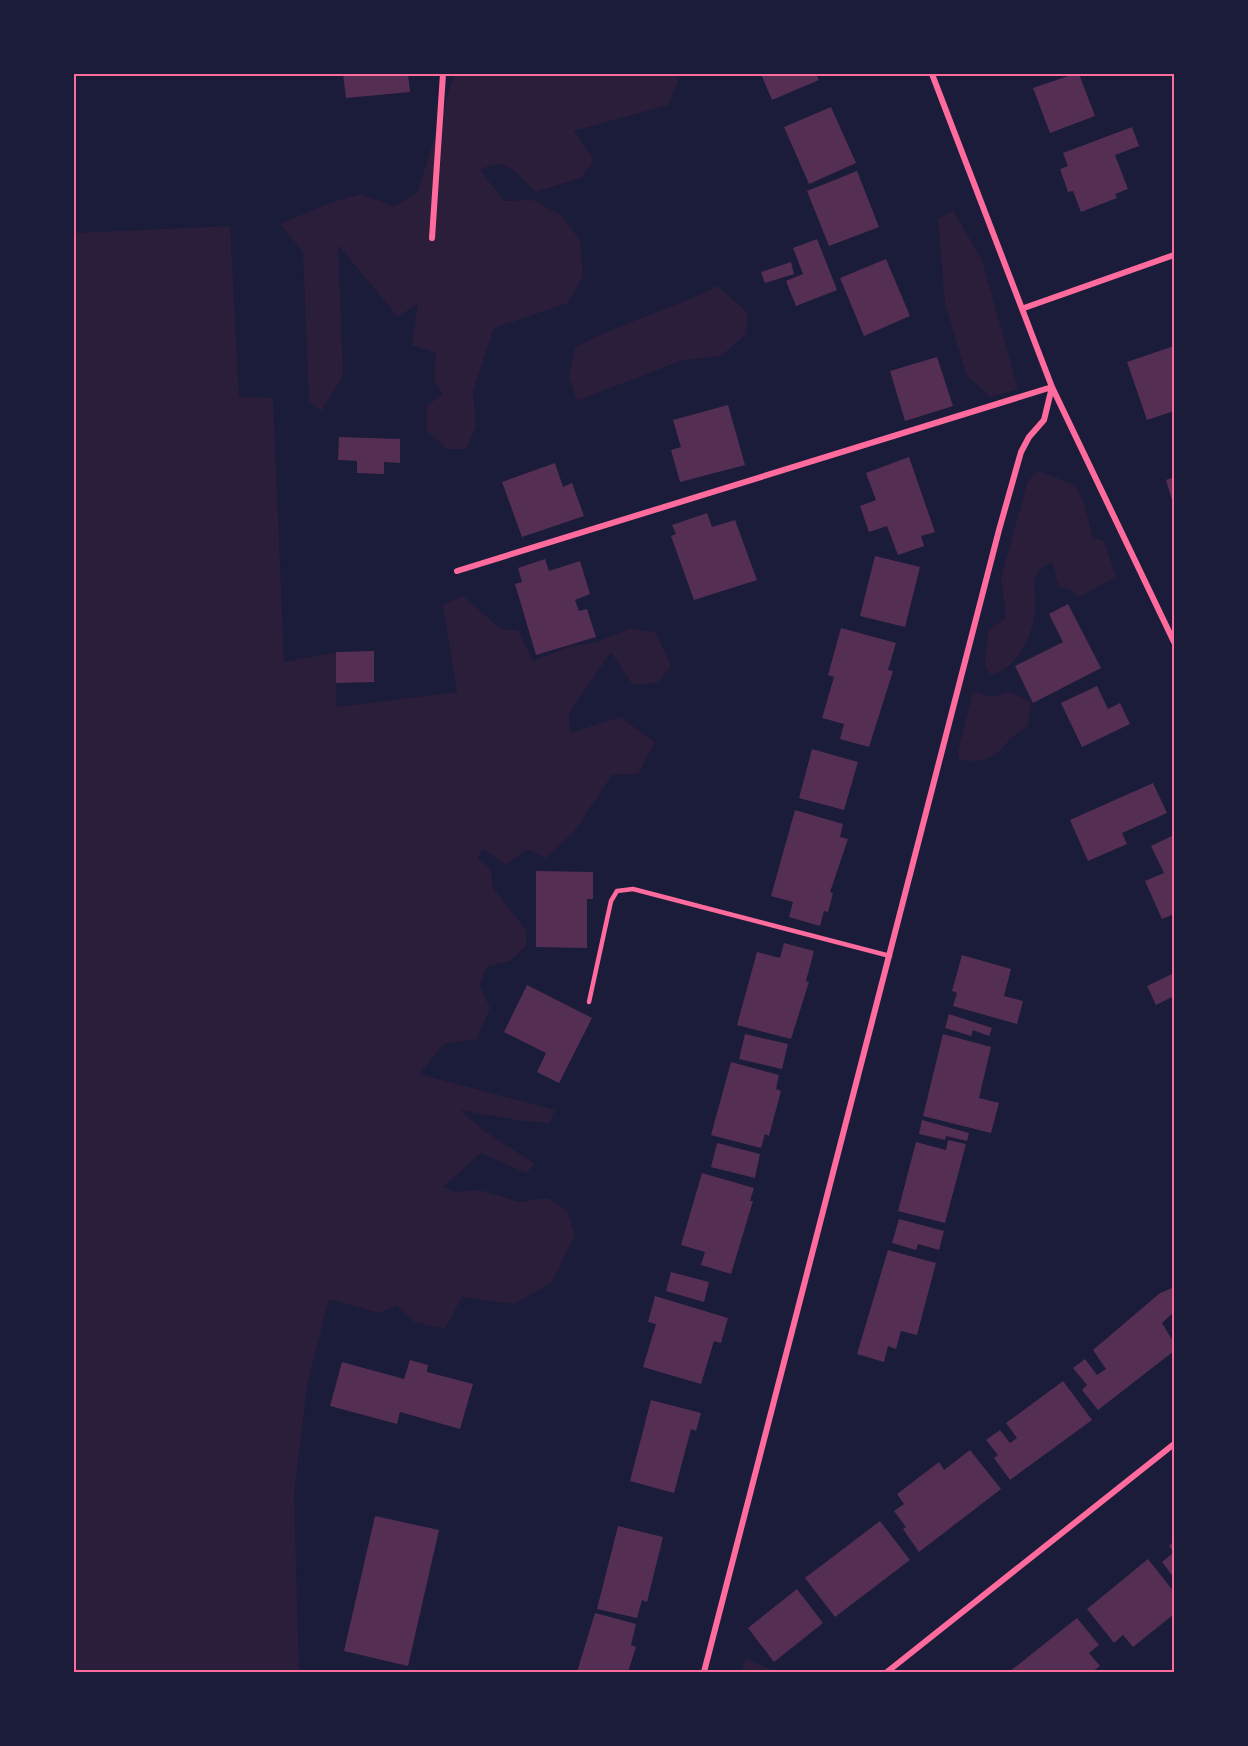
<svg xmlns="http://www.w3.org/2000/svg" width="1248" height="1746" font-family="'Noto Sans',sans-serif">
<rect width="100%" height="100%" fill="#1b1b3a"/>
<path fill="#2a1e3b" d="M 454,74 L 681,74 L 668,105 L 574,131 L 594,160 L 581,178 L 535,192 C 517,173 507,155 480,170 L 504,201 L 533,200 L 561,215 L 580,240 L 583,276 L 568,303 L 494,328 L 473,391 L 476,427 L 466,449 L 447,449 L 426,430 L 427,406 L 442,394 L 434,380 L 436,353 L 412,345 L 418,303 L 398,317 L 338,245 L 343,376 L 321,411 L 309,401 L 303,252 L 280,224 L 330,203 L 361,194 L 395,207 L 418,191 Z
M 953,210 L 982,260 L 1018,389 L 991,397 L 967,376 L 945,304 L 938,219 Z
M 230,226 L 239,397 L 273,398 L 284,662 L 336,652 L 336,707 L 457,692 L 443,605 L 463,596 L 502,630 L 518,630 L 533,661 L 571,646 L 597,642 L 632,628 L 656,633 L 671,666 L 658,683 L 633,685 L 611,652 L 569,713 L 570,733 L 620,717 L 655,742 L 638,774 L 612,775 L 573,833 L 546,858 L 527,849 L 506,865 L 483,849 L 478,858 L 491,869 L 493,888 L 526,930 L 526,946 L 510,961 L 486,967 L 480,986 L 490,1008 L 477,1039 L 444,1044 L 419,1074 L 555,1110 L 549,1123 L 523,1121 L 460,1110 L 483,1130 L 535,1164 L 526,1173 L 481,1153 L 443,1187 L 457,1192 L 479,1190 L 520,1202 L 548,1198 L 567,1211 L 575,1235 L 552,1282 L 514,1304 L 462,1297 L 445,1329 L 414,1322 L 397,1305 L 379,1313 L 329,1299 L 307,1385 L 294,1494 L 299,1672 L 74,1672 L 74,233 Z
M 718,286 L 748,313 L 746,334 L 721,356 L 680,361 L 577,401 L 569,376 L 575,348 C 621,322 671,310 718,286 Z
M 1038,471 L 1075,485 L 1085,506 L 1093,538 L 1104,541 L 1116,577 L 1079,597 L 1069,589 L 1059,587 L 1052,562 C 1025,575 1037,587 1035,609 C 1034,627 1028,643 1017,657 C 1008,667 1004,672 991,675 L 985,666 L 988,631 L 1006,617 L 1001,577 L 1028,481 Z
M 973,692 L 992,697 L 1010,692 L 1031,702 L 1028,726 C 997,743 1002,768 959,759 L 958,751 Z
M 746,1658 L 776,1672 L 741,1672 Z"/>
<path fill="#542f53" d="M 343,74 L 408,74 L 410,92 L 346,98 Z
M 761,74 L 816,74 L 819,80 L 772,100 Z
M 1074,74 L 1079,74 L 1095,116 L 1050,133 L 1033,88 Z
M 831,107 L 856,163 L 809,184 L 784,127 Z
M 1132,127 L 1139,146 L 1115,155 L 1128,189 L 1115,194 L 1117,198 L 1081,212 L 1073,191 L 1068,192 L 1060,169 L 1068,166 L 1063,153 Z
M 857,171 L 879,227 L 829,246 L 807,191 Z
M 817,239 L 837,290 L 796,306 L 786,281 L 803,274 L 793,248 Z
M 886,259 L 910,316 L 864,336 L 840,278 Z
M 791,262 L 794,274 L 765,283 L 761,272 Z
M 1174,346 L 1174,411 L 1147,420 L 1127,362 Z
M 937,357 L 953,406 L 905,421 L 890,371 Z
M 728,405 L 745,465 L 680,482 L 671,450 L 681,447 L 673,420 Z
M 339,437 L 400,439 L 400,463 L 384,462 L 384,474 L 357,473 L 357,461 L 338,460 Z
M 909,457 L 935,532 L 921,536 L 924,546 L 898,555 L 887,526 L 869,532 L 860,506 L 876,500 L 866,473 Z
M 555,463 L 563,487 L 572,483 L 584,516 L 522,537 L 502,482 Z
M 1174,477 L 1174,507 L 1166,480 Z
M 707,513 L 712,527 L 735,520 L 757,580 L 694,600 L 671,536 L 676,534 L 672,525 Z
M 875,556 L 920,567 L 905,627 L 860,616 Z
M 545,559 L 549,571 L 580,561 L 590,594 L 575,600 L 579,611 L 587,609 L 596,637 L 536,655 L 515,584 L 522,582 L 518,568 Z
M 1068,604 L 1101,668 L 1033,703 L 1015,666 L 1063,642 L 1049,614 Z
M 841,628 L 896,643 L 888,670 L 893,671 L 869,747 L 840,739 L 844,724 L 822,718 L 834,677 L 828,675 Z
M 374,651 L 374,682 L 336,683 L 336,652 Z
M 1097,686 L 1108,709 L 1120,703 L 1130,724 L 1082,747 L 1061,703 Z
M 812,749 L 858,762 L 844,810 L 799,798 Z
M 1153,783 L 1167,813 L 1122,833 L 1127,844 L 1088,861 L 1070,820 Z
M 795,810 L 843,824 L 840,837 L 848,839 L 830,892 L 833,893 L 828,912 L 824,911 L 820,926 L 789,917 L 793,902 L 771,896 Z
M 1174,835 L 1174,914 L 1162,919 L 1145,881 L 1164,873 L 1151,846 Z
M 536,871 L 593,872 L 593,899 L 587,899 L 587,948 L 536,947 Z
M 784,943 L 814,951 L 806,981 L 809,982 L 791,1039 L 737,1025 L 757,952 L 780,958 Z
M 962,955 L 1011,969 L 1004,996 L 1023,1001 L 1017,1024 L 953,1006 L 957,993 L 952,991 Z
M 1174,973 L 1174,996 L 1156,1005 L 1147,986 Z
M 527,985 L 592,1018 L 559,1083 L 537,1072 L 546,1053 L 504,1032 Z
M 949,1014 L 992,1028 L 989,1036 L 973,1030 L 971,1036 L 945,1028 Z
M 745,1034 L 788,1044 L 782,1069 L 739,1059 Z
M 943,1034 L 991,1047 L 979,1098 L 999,1103 L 991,1133 L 923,1116 Z
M 731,1062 L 779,1075 L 776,1089 L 781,1091 L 769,1136 L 765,1134 L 761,1148 L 711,1135 Z
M 922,1120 L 969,1133 L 967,1141 L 946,1136 L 945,1140 L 919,1134 Z
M 948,1140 L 966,1144 L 945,1223 L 898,1211 L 916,1142 L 946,1150 Z
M 717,1143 L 760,1154 L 755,1178 L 711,1167 Z
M 702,1173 L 754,1188 L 750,1201 L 753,1201 L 731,1274 L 701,1265 L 705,1252 L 681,1245 Z
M 899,1219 L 944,1231 L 939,1250 L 918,1244 L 916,1250 L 892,1243 Z
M 888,1250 L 936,1263 L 917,1335 L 901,1331 L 896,1349 L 888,1346 L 884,1362 L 857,1354 Z
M 671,1272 L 709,1282 L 704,1302 L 666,1291 Z
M 1172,1288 L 1174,1293 L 1174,1312 L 1162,1323 L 1174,1343 L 1174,1351 L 1098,1410 L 1082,1390 L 1087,1385 L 1073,1368 L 1085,1359 L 1097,1375 L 1106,1369 L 1093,1350 L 1160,1293 Z
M 655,1296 L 728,1318 L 721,1343 L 714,1341 L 701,1384 L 643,1367 L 656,1324 L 648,1322 Z
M 410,1360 L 428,1365 L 427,1372 L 473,1384 L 460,1429 L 400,1412 L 397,1424 L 330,1406 L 342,1362 L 404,1379 Z
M 1063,1381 L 1092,1420 L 1010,1480 L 994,1458 L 998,1455 L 986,1440 L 1000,1430 L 1010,1443 L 1017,1438 L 1006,1423 Z
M 651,1400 L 701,1413 L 696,1431 L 691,1429 L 674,1493 L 630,1481 Z
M 970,1450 L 1001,1489 L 919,1552 L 903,1529 L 906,1527 L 894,1511 L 904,1504 L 897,1494 L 939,1462 L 944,1470 Z
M 375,1516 L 439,1530 L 408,1666 L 344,1651 Z
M 880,1521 L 910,1560 L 835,1617 L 805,1578 Z
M 618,1526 L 663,1537 L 647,1602 L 642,1600 L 637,1618 L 597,1609 Z
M 1174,1541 L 1174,1578 L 1162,1562 L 1174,1552 L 1169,1546 Z
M 1148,1559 L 1174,1592 L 1174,1614 L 1133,1647 L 1123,1635 L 1114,1643 L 1087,1609 Z
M 797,1589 L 823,1623 L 774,1662 L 748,1628 Z
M 595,1613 L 636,1624 L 631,1645 L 636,1647 L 628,1672 L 577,1672 Z
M 1077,1618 L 1099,1645 L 1089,1653 L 1100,1666 L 1092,1672 L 1009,1672 Z"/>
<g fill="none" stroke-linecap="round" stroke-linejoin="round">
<path stroke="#ff6b9d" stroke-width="4.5" d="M 589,1002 L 611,901 L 617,891 L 633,889 L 890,956"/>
<path stroke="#ff6b9d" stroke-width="6" d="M 932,74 L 1052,387 L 1174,642
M 432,238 L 443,74
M 1024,308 L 1174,255
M 457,571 L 1052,387 L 1044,420 L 1029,437 L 1021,452 L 999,530 L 704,1672
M 887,1672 L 1174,1444"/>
</g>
<rect width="1248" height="1746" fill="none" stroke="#1b1b3a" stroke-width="150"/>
<rect x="75" y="75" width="1098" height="1596" fill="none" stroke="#ff6b9d" stroke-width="2"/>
</svg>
